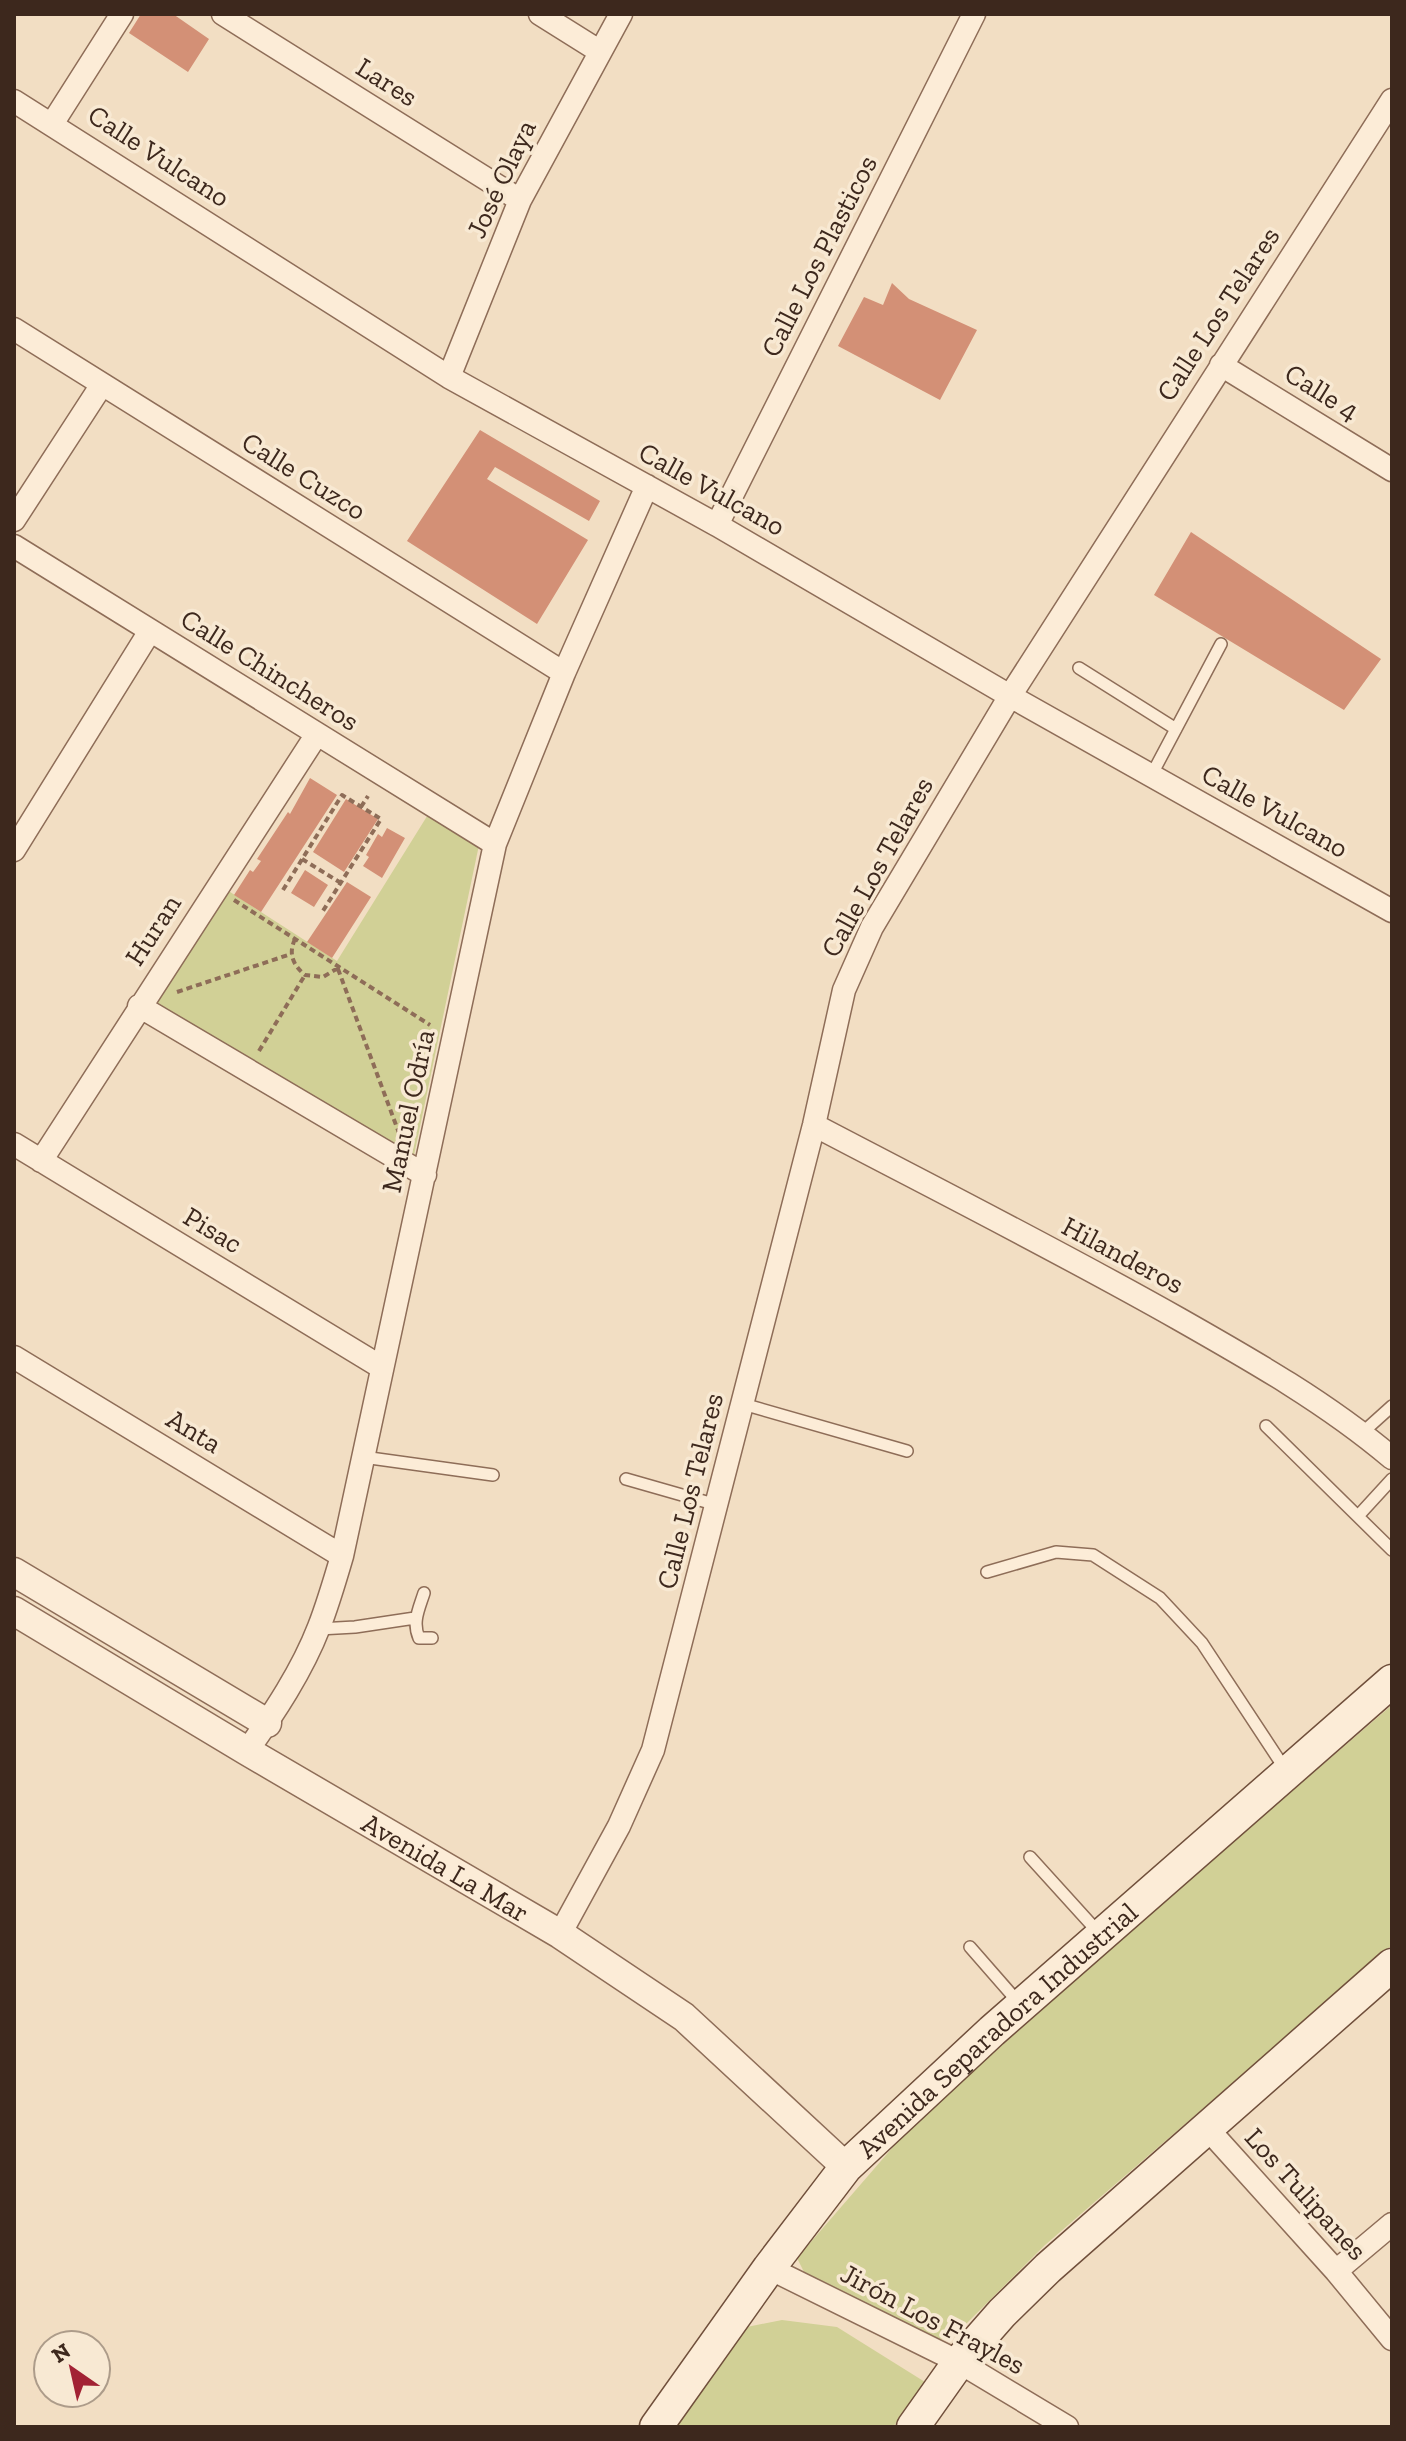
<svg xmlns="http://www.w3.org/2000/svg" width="1406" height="2441" font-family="'Zilla Slab',serif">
<rect width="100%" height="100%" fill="#f2dec3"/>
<path fill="#d1d096" d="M 429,813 L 479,845 L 413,1160 L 149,1003 L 224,888 L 337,961 Z
M 1392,1705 L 1392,1945 L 1045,2245 L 953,2337 L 925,2341 L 809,2282 L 797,2258 L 912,2125 L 1191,1878 Z
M 782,2320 L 837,2327 L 925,2382 L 893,2427 L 673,2427 L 742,2328 Z"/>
<path fill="#d39076" d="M 141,14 L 173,14 L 209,39 L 188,72 L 129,33 Z
M 892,283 L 909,299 L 977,330 L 940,400 L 838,346 L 864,297 L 883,305 Z
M 480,430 L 600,501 L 589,521 L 495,467 L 487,479 L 588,540 L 537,624 L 407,541 Z
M 1191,532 L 1381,659 L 1344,710 L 1154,595 Z
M 310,778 L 337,795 L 261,912 L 234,895 L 250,870 L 253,872 L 261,861 L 257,859 L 288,812 L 290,814 Z
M 346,799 L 378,819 L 344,872 L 313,852 Z
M 387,828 L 405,838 L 382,878 L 363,866 L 369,857 L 366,855 L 378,834 L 382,837 Z
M 305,870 L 328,885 L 314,907 L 291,893 Z
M 347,882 L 371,897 L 332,958 L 307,942 Z"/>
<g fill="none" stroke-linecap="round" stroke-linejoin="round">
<g stroke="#8e6d58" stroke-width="14">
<path id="service" d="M 1079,668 L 1176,729
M 1151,776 L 1221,644
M 743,1404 L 907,1451
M 1266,1426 L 1392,1550
M 1362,1433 L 1392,1406
M 363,1457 L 493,1475
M 626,1479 L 717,1505
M 1359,1515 L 1392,1479
M 987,1572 L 1056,1552 L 1093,1555 L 1160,1598 L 1202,1643 L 1285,1769
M 424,1593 C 419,1609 412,1622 419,1638 L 432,1638
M 319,1629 L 355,1627 L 415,1618
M 1030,1857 L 1098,1932
M 970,1947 L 1018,2002"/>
</g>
<g stroke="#8e6d58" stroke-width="25">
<path id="minor" d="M 223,14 L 520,200
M 540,14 L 599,51
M 14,101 L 449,377 L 717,525 L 1010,696 L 1392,911
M 52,124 L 122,14
M 14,329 L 564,673
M 1221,365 L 1392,470
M 449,377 L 520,200 L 621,14
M 14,520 L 101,386
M 717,525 L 974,14
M 14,546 L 495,844
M 14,850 L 150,631
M 139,1006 L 425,1175
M 814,1125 C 936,1189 1059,1251 1179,1319 C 1253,1361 1327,1403 1392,1458
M 14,1144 L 381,1367
M 41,1161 L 317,734
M 14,1357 L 342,1556
M 247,1751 C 274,1713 302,1671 319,1627 C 328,1604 335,1580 342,1556 L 495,844 L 564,673 L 647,486
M 560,1934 L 619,1826 L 653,1750 L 814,1125 L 844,990 L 872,927 L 1010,696 L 1392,100
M 1206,2127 L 1336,2271 L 1392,2339
M 769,2268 L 959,2362 L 1067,2427
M 1336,2271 L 1392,2224"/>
</g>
<g stroke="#8e6d58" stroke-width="31">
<g id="tertiary">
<path d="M 14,1572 L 267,1723"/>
<path id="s1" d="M 14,1611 L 247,1751 L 560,1934 L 684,2017 L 846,2167"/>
</g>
</g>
<g stroke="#704f3b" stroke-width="35">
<g id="secondary">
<path id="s2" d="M 656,2427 L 769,2268 L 846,2167 L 992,2031 L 1392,1681"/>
<path d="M 913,2427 L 959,2362 L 1002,2313 L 1048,2268 L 1392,1965"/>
</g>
</g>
<path stroke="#8e6d58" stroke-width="4" stroke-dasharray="6 4" stroke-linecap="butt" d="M 361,807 L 368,796
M 302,859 L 341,883
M 283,890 L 342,795 L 381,819 L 321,914
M 234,900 L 430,1025
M 295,939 C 288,954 293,965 305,975 L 323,977 L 338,968
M 338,969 L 399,1133
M 177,992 L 291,954
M 259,1051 L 305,975"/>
<use href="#service" stroke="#fcecd7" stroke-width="11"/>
<use href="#minor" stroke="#fcecd7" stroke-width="22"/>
<use href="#tertiary" stroke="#fcecd7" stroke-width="28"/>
<use href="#secondary" stroke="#fcecd7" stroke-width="32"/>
</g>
<g text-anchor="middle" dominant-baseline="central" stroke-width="7" stroke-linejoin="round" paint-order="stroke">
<g font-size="28" fill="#3d281d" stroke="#f8e9d3">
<text transform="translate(387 82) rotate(32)">Lares</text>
<text transform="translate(159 156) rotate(33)">Calle Vulcano</text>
<text transform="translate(501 179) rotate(-65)">José Olaya</text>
<text transform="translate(819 256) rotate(-63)">Calle Los Plasticos</text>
<text transform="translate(1218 314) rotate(-57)">Calle Los Telares</text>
<text transform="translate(1322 392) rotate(32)">Calle 4</text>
<text transform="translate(304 476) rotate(32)">Calle Cuzco</text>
<text transform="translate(712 489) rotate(29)">Calle Vulcano</text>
<text transform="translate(270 670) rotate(32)">Calle Chincheros</text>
<text transform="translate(1275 811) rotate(29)">Calle Vulcano</text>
<text transform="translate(877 867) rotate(-61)">Calle Los Telares</text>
<text transform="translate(153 930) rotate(-57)">Huran</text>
<text transform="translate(408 1111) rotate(-78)">Manuel Odría</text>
<text transform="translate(213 1230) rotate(31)">Pisac</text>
<text transform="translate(1123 1255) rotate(28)">Hilanderos</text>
<text transform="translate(194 1431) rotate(31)">Anta</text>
<text transform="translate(690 1491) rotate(-76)">Calle Los Telares</text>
<text stroke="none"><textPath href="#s1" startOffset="502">Avenida La Mar</textPath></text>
<text stroke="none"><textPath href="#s2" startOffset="526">Avenida Separadora Industrial</textPath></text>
<text transform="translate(1306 2194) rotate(48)">Los Tulipanes</text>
<text transform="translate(933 2319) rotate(28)">Jirón Los Frayles</text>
</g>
</g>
<rect width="1406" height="2441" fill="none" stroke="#3d281d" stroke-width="32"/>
<g transform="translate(72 2369) rotate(326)"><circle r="38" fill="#f8e9d3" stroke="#ad9c8a" stroke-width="2"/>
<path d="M0-6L14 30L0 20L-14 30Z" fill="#a22234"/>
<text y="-12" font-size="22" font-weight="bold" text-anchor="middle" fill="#3d281d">N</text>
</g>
</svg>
